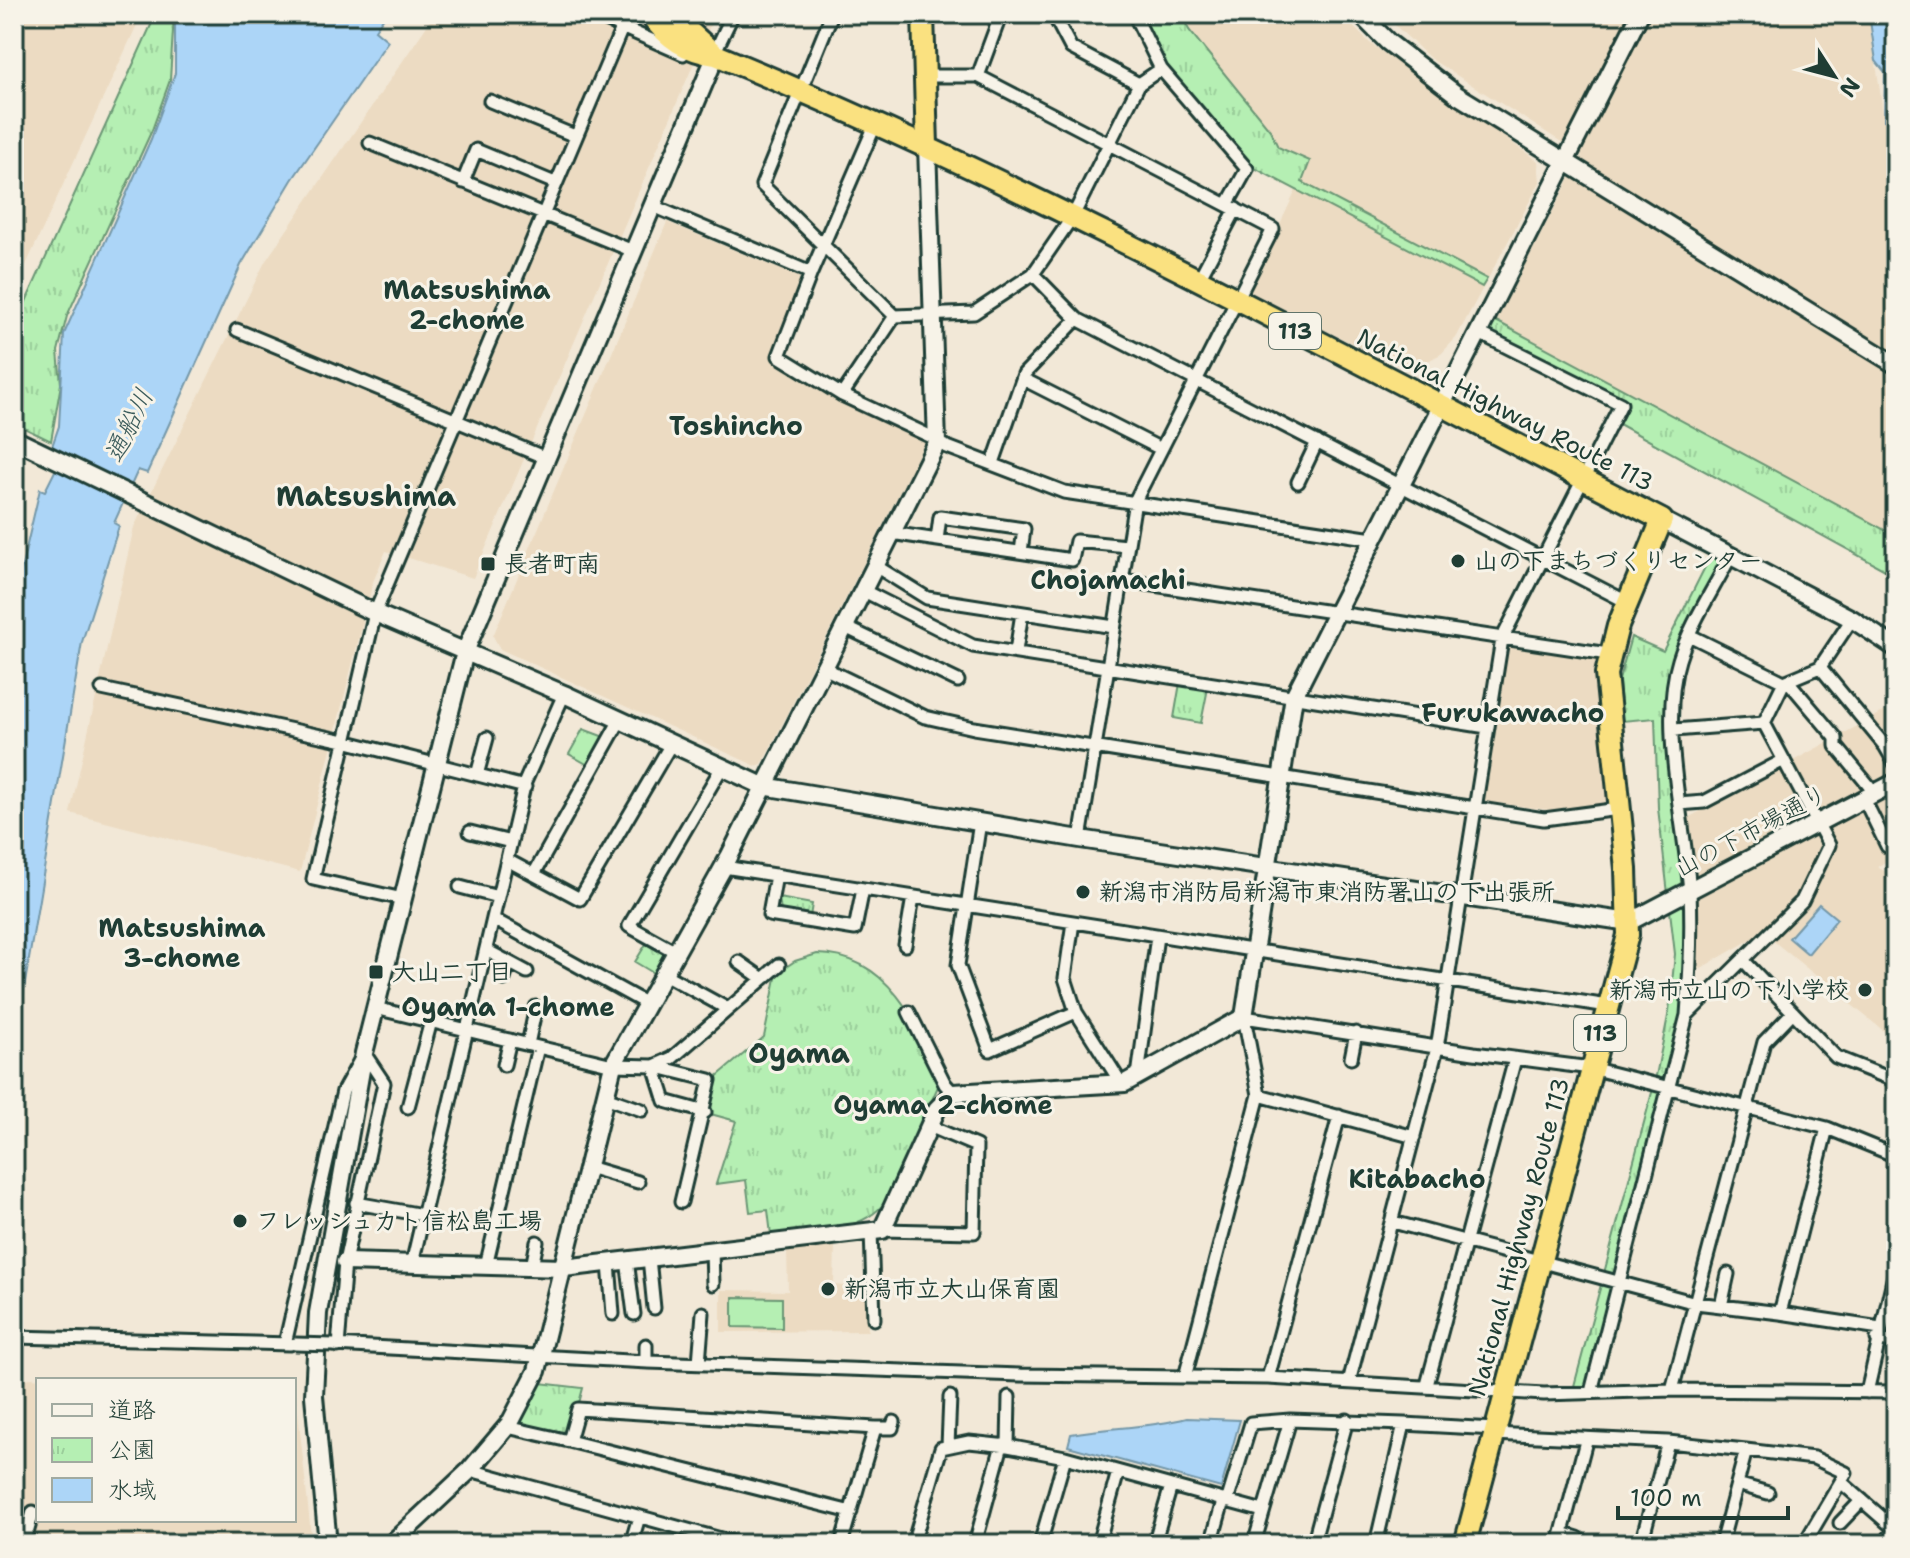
<svg xmlns="http://www.w3.org/2000/svg" width="1910" height="1558" font-family="'Shantell Sans','Klee One',sans-serif">
<defs>
<pattern id="park-tufts" width="24" height="20" patternUnits="userSpaceOnUse" patternTransform="scale(2)"><rect width="24" height="20" fill="#b5efb3"/><path d="M3 7l-1-3M5 7V3M7 7l1-3M15 17l-1-3M17 17v-4M19 17l1-3" fill="none" stroke="#9bce9b"/></pattern>
</defs>
<rect width="100%" height="100%" fill="#f2e8d7"/>
<filter id="ink" filterUnits="userSpaceOnUse"><feTurbulence type="fractalNoise" baseFrequency=".0125" numOctaves="2"/><feDisplacementMap in="SourceGraphic" scale="16" xChannelSelector="R" yChannelSelector="G"/><feConvolveMatrix kernelMatrix="1 2 1 2 8 2 1 2 1" color-interpolation-filters="sRGB"/></filter>
<g filter="url(#ink)">
<path fill="#ecdbc2" d="M 14,14 L 142,14 L 14,291 Z
M 435,14 L 715,14 L 473,578 L 386,551 L 373,582 L 300,872 L 70,813 L 134,527 L 265,262 Z
M 1181,14 L 1340,14 L 1370,43 L 1538,161 L 1540,182 L 1456,338 L 1441,354 L 1424,363 L 1400,366 L 1247,293 L 1310,161 L 1280,148 L 1189,30 Z
M 1383,14 L 1869,14 L 1884,120 L 1896,121 L 1896,536 L 1496,321 L 1582,155 L 1431,59 Z
M 667,222 L 801,278 L 772,357 L 837,399 L 925,442 L 762,764 L 756,766 L 500,649 L 493,636 Z
M 1507,647 L 1597,660 L 1610,805 L 1549,810 L 1482,801 Z
M 1896,705 L 1896,855 L 1877,867 L 1896,877 L 1896,1041 L 1771,939 L 1797,913 L 1696,971 L 1686,819 Z
M 835,1244 L 834,1285 L 867,1288 L 868,1331 L 721,1332 L 721,1290 L 788,1291 L 787,1249 Z
M 30,1378 L 61,1380 L 38,1380 L 38,1520 L 294,1520 L 296,1393 L 312,1544 L 14,1544 L 14,1383 Z"/>
<path fill="url(#park-tufts)" stroke="#6a9674" stroke-width="2" d="M 156,14 L 174,14 L 170,80 L 152,130 L 67,316 L 58,351 L 61,384 L 51,441 L 14,423 L 14,328 Z
M 1138,14 L 1181,14 L 1189,30 L 1270,130 L 1278,147 L 1310,161 L 1302,182 L 1487,279 L 1482,287 L 1247,164 L 1162,64 Z
M 1496,321 L 1896,536 L 1896,576 L 1619,424 L 1628,406 L 1488,335 Z
M 1715,547 L 1731,555 L 1689,635 L 1673,686 L 1690,891 L 1687,1015 L 1591,1392 L 1573,1390 L 1655,1081 L 1669,1011 L 1675,954 L 1658,808 L 1655,718 L 1622,721 L 1619,680 L 1631,637 L 1663,651 Z
M 1180,683 L 1208,688 L 1201,723 L 1174,718 Z
M 583,729 L 607,738 L 590,766 L 569,754 Z
M 779,898 L 812,904 L 810,917 L 781,912 Z
M 646,944 L 663,954 L 664,959 L 655,974 L 635,962 Z
M 817,954 C 887,954 920,1023 940,1082 L 890,1195 C 867,1235 813,1230 771,1235 L 768,1210 L 750,1212 L 746,1180 L 716,1184 L 736,1121 L 707,1113 L 715,1078 L 764,1037 L 777,973 L 795,961 Z
M 531,1382 L 583,1388 L 569,1441 L 510,1423 Z"/>
<path fill="#b5efb3" stroke="#6a9674" stroke-width="2" d="M 733,1297 L 782,1298 L 782,1328 L 733,1327 Z"/>
<path fill="#acd5f7" stroke="#7498a9" stroke-width="2" d="M 175,14 L 386,14 L 375,30 L 388,41 L 292,180 L 241,265 L 147,473 L 138,470 L 114,523 L 119,526 L 82,642 L 14,1049 L 14,600 L 40,489 L 45,491 L 60,461 L 49,455 L 59,426 L 64,334 L 151,139 L 175,73 Z
M 1869,14 L 1896,14 L 1896,121 L 1884,120 L 1885,72 L 1876,61 Z
M 1819,904 L 1837,919 L 1808,954 L 1789,938 Z
M 1187,1418 L 1240,1420 L 1221,1488 L 1068,1446 L 1071,1434 C 1111,1427 1148,1428 1187,1418 Z"/>
<g fill="none" stroke-linecap="round" stroke-linejoin="round">
<g stroke="#1f3d34" stroke-width="17">
<path id="street" d="M 592,14 L 683,54
M 832,14 L 762,185 L 895,316 L 974,313 L 1033,274 L 1073,216 L 1139,84 L 1161,69
M 1053,14 L 1071,48 L 1139,84
M 1134,14 L 1161,69 L 1247,169 L 1227,205
M 712,58 L 733,14
M 925,76 L 978,76 L 1273,229 L 1135,501 L 1080,839
M 978,76 L 1001,14
M 490,101 L 575,136
M 370,143 L 633,251
M 463,182 L 476,150 L 555,183
M 653,206 L 811,273 L 779,356 L 842,395 L 936,439
M 811,273 L 876,123
M 1033,274 L 1077,319 L 1627,602
M 1198,281 L 1236,209
M 237,330 L 546,458
M 1023,379 L 1161,449
M 842,395 L 895,316
M 937,443 L 1064,492 L 1373,539
M 993,463 L 1024,374 L 1077,319
M 1298,482 L 1317,442
M 891,533 L 1072,560 L 1076,541 L 1127,546
M 937,540 L 940,517 L 1024,529 L 1021,552
M 874,565 L 927,598 L 1114,627
M 1121,580 L 1608,654
M 862,590 L 973,646 L 1487,727
M 843,626 L 958,681
M 1689,635 L 1784,682
M 1016,651 L 1022,613
M 822,667 L 925,717 L 974,728 L 1544,819 L 1619,809
M 1820,667 L 1885,746 L 1896,765
M 1788,681 L 1836,738 L 1836,746 L 1875,793
M 102,689 L 344,741 L 525,787
M 1674,730 L 1764,723
M 477,775 L 487,738
M 1864,799 L 1887,846 L 1896,851
M 1679,804 L 1704,802 L 1784,760
M 980,822 L 958,965 L 990,1050 L 1076,1012
M 470,832 L 511,842
M 507,860 L 580,899 L 671,744
M 724,867 L 1608,1006
M 534,874 L 620,720
M 776,875 L 769,915 L 855,929 L 863,889
M 460,887 L 498,897
M 403,899 L 313,879 L 375,613 L 622,28
M 493,919 L 647,1004
M 1073,922 L 1065,978 L 1076,1012 L 1121,1083
M 905,945 L 913,897
M 486,950 L 527,972
M 676,952 L 629,926 L 722,767
M 1743,960 L 1836,1057 L 1896,1081
M 739,962 L 763,979
M 664,974 L 728,1009
M 504,979 L 509,963
M 375,1008 L 613,1065 L 654,1066 L 710,1080 L 681,1202
M 909,1012 L 945,1084 L 953,1093
M 1687,1015 L 1802,901 L 1829,845 L 1764,723 L 1784,682 L 1820,667 L 1852,619
M 528,1044 L 536,1007
M 1351,1058 L 1356,1033
M 504,1065 L 510,1040
M 1138,1076 L 1157,936
M 1259,1095 L 1414,1137
M 605,1097 L 642,1110
M 408,1107 L 431,1021
M 705,1112 L 665,1101 L 654,1066 L 672,1058 L 779,965
M 588,1167 L 638,1182
M 356,1203 L 423,1215
M 1393,1222 L 1696,1303 L 1780,1313 L 1827,1128
M 882,1230 L 974,1232 L 976,1146 L 929,1126
M 871,1231 L 874,1319
M 712,1250 L 713,1284
M 649,1258 L 654,1308
M 627,1260 L 634,1314
M 609,1263 L 613,1314
M 412,1264 L 525,782 L 564,694
M 486,1266 L 538,1047
M 532,1267 L 537,1242
M 1721,1306 L 1728,1274
M 1780,1313 L 1880,1328
M 14,1337 L 290,1344
M 1877,1339 L 1896,1343
M 285,1344 L 343,1091 L 364,1053 L 384,1083 L 345,1262 L 338,1346
M 334,1345 L 648,1362 L 1020,1375 L 1268,1378 L 1544,1394 L 1672,1390 L 1896,1392
M 646,1345 L 646,1362
M 699,1363 L 703,1313
M 1185,1377 L 1259,1095 L 1244,1017 L 1474,1053 L 1591,1068 L 1827,1128 L 1896,1156
M 1268,1378 L 1339,1116
M 1349,1382 L 1437,1048 L 1502,639 L 1621,404 L 1477,332
M 1427,1385 L 1515,1059
M 1672,1390 L 1764,1042 L 1793,1012
M 1591,1392 L 1687,1015 C 1690,974 1692,933 1690,892 C 1685,824 1659,724 1679,660 C 1690,624 1714,589 1731,555
M 1867,1392 L 1896,1267
M 1404,1424 L 1495,1429
M 507,1427 L 569,1441 L 578,1409 L 875,1428 L 841,1544
M 875,1428 L 892,1428 L 894,1422
M 1494,1434 L 1668,1442 L 1746,1450 L 1814,1458 L 1846,1473 L 1804,1544
M 569,1441 L 851,1512
M 948,1446 L 950,1397
M 1008,1446 L 1009,1397
M 470,1470 L 739,1544
M 1841,1482 L 1896,1530
M 1737,1484 L 1768,1493
M 1227,1502 L 1251,1423 L 1290,1420
M 1840,1523 L 1862,1500
M 1562,1533 L 1578,1538
M 24,1544 L 33,1512
M 631,1544 L 639,1517
M 913,1544 L 941,1448 L 969,1442 L 1008,1446 L 1065,1457 L 1263,1511
M 975,1544 L 1002,1445
M 1040,1544 L 1065,1457
M 1098,1544 L 1118,1472
M 1154,1544 L 1171,1486
M 1211,1544 L 1223,1501
M 1254,1544 L 1290,1420 L 1404,1424 L 1376,1544
M 1313,1544 L 1347,1420
M 1559,1544 L 1586,1441
M 1641,1544 L 1668,1442
M 1721,1544 L 1746,1450
M 1884,1544 L 1895,1529"/>
</g>
<g stroke="#1f3d34" stroke-width="22">
<path id="secondary" d="M 1360,14 L 1388,42 L 1457,95 L 1896,365
M 14,439 L 375,613 L 564,694 L 763,786 L 1080,839 L 1629,922 L 1896,782
M 1662,520 L 1852,619 L 1896,648
M 345,1262 L 564,1268 L 882,1230 L 937,1109 L 953,1093 L 1125,1083 L 1244,1017 L 1294,696 L 1640,14
M 328,1544 L 314,1396 L 318,1313 L 364,1053 L 465,652 L 716,55
M 391,1544 L 470,1470 L 510,1423 L 537,1371 L 613,1065 L 729,857 L 937,443 L 927,146"/>
</g>
<g stroke="#1f3d34" stroke-width="26">
<path id="highway" d="M 650,14 C 667,39 687,51 716,55 C 1041,189 1350,359 1662,520 L 1618,626 L 1606,674 L 1626,869 L 1628,935 L 1465,1544
M 670,14 L 713,53
M 923,14 L 927,146"/>
</g>
<use href="#street" stroke="#f7f3e8" stroke-width="11"/>
<use href="#secondary" stroke="#f7f3e8" stroke-width="16"/>
<use href="#highway" stroke="#fae180" stroke-width="20"/>
<g stroke="#1f3d34" stroke-width="17" stroke-linecap="butt">
<path id="street-bridge" d="M 295,1344 L 334,1345"/>
</g>
<use href="#street-bridge" stroke="#f7f3e8" stroke-width="11"/>
</g>
</g>
<g fill="#1f3d34" stroke="#f7f3e8" stroke-width="3">
<circle cx="1458" cy="561" r="8"/>
<rect x="480" y="556" width="16" height="16" rx="4"/>
<circle cx="1083" cy="892" r="8"/>
<rect x="368" y="964" width="16" height="16" rx="4"/>
<circle cx="1865" cy="990" r="8"/>
<circle cx="240" cy="1221" r="8"/>
<circle cx="828" cy="1289" r="8"/>
</g>
<g text-anchor="middle" dominant-baseline="central" stroke-width="6" stroke-linejoin="round" paint-order="stroke">
<g fill="#f7f3e8" stroke="#60746a" stroke-width="2">
<rect x="1269" y="313" width="52" height="36" rx="6"/>
<rect x="1574" y="1015" width="52" height="36" rx="6"/>
</g>
<g font-size="22" font-weight="bold" fill="#1f3d34">
<text x="1295" y="331">113</text>
<text x="1600" y="1033">113</text>
</g>
<g font-size="24" fill="#1f3d34" stroke="#f7f3e8">
<text transform="translate(1505 410) rotate(27)">National Highway Route 113</text>
<text transform="translate(1751 831) rotate(-28)">山の下市場通り</text>
<text transform="translate(1519 1237) rotate(-75)">National Highway Route 113</text>
</g>
<g font-size="24" font-weight="bold" fill="#1f3d34" stroke="#f7f3e8" text-anchor="start">
<text x="1474" y="561">山の下まちづくりセンター</text>
<text x="504" y="564">長者町南</text>
<text x="1099" y="892">新潟市消防局新潟市東消防署山の下出張所</text>
<text x="392" y="972">大山二丁目</text>
<text x="1849" y="990" text-anchor="end">新潟市立山の下小学校</text>
<text x="256" y="1221">フレッシュカト信松島工場</text>
<text x="844" y="1289">新潟市立大山保育園</text>
</g>
<g font-size="26" font-weight="bold" fill="#1f3d34" stroke="#f7f3e8">
<text x="467" y="289">Matsushima<tspan x="467" dy="30">2-chome</tspan></text>
<text x="736" y="425">Toshincho</text>
<text x="1108" y="579">Chojamachi</text>
<text x="1513" y="712">Furukawacho</text>
<text x="182" y="927">Matsushima<tspan x="182" dy="30">3-chome</tspan></text>
<text x="508" y="1006">Oyama 1-chome</text>
<text x="943" y="1104">Oyama 2-chome</text>
<text x="1417" y="1178">Kitabacho</text>
</g>
<g font-size="26" font-style="italic" fill="#3b5b5b" stroke="#f7f3e8">
<text transform="translate(128 425) rotate(-64)">通船川</text>
</g>
<g font-size="28" font-weight="bold" fill="#1f3d34" stroke="#f7f3e8">
<text x="366" y="496">Matsushima</text>
<text x="799" y="1053">Oyama</text>
</g>
</g>
<rect width="1910" height="1558" fill="none" stroke="#f7f3e8" stroke-width="48"/>
<rect x="24" y="24" width="1862" height="1510" fill="none" stroke="#1f3d34" stroke-width="3" filter="url(#ink)"/>
<rect x="36" y="1378" width="260" height="144" fill="#f7f3e8" stroke="#a1aaa0" stroke-width="2"/>
<rect x="52" y="1404" width="40" height="12" fill="#f7f3e8" stroke="#a1aaa0" stroke-width="2"/>
<text x="108" y="1418" font-size="24" fill="#1f3d34">道路</text>
<rect x="52" y="1438" width="40" height="24" fill="url(#park-tufts)" stroke="#a1aaa0" stroke-width="2"/>
<text x="108" y="1458" font-size="24" fill="#1f3d34">公園</text>
<rect x="52" y="1478" width="40" height="24" fill="#acd5f7" stroke="#a1aaa0" stroke-width="2"/>
<text x="108" y="1498" font-size="24" fill="#1f3d34">水域</text>
<g transform="translate(1834 76) rotate(126)" stroke="#f7f3e8" stroke-width="6" paint-order="stroke">
<path d="M0-6L14 30L0 20L-14 30Z" fill="#1f3d34"/>
<text y="-12" font-size="22" font-weight="bold" text-anchor="middle" fill="#1f3d34">N</text>
</g>
<path d="M1618 1506v12h170v-12" fill="none" stroke="#1f3d34" stroke-width="4"/>
<text x="1630" y="1506" font-size="24" fill="#1f3d34" stroke="#f7f3e8" stroke-width="6" paint-order="stroke">100 m</text>
</svg>
